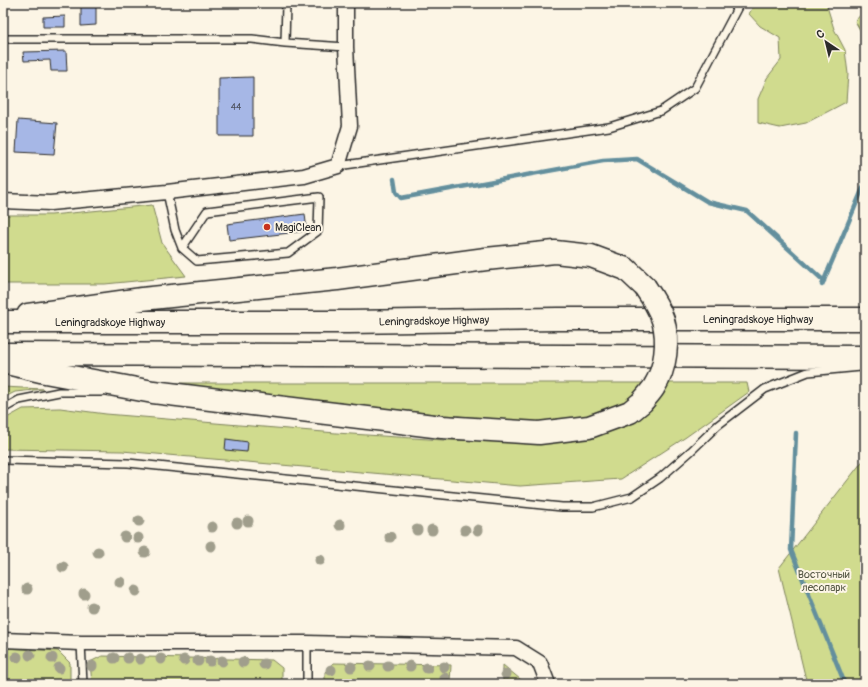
<svg xmlns="http://www.w3.org/2000/svg" width="868" height="687" font-family="Pangolin,sans-serif">
<rect width="100%" height="100%" fill="#fcf5e5"/>
<filter id="ink" filterUnits="userSpaceOnUse"><feTurbulence type="fractalNoise" baseFrequency=".025" numOctaves="2"/><feDisplacementMap in="SourceGraphic" scale="8" xChannelSelector="R" yChannelSelector="G"/><feConvolveMatrix kernelMatrix="1 2 1 2 8 2 1 2 1" color-interpolation-filters="sRGB"/></filter>
<g filter="url(#ink)">
<path fill="#d0db8e" stroke="#7e835c" d="M 755,3 L 826,3 L 834,29 L 845,50 L 848,74 L 846,102 L 806,123 L 780,128 L 758,123 L 758,99 L 767,78 L 781,60 L 780,38 L 760,26 L 749,14 Z
M 865,10 L 865,39 L 855,21 Z
M 152,205 L 162,243 L 186,276 L 105,284 L 3,284 L 3,215 L 51,215 Z
M 159,383 L 747,383 L 749,392 L 686,437 L 621,479 L 520,486 L 122,451 L 3,449 L 3,420 L 23,409 L 60,408 L 106,414 L 336,433 L 443,440 L 544,441 L 624,404 L 586,419 L 536,422 L 443,415 Z
M 3,387 L 43,389 L 15,392 L 3,398 Z
M 865,458 L 865,684 L 807,684 L 779,568 Z
M 3,648 L 58,651 L 70,663 L 70,684 L 3,684 Z
M 102,656 L 272,660 L 282,668 L 282,684 L 92,684 L 90,662 Z
M 333,663 L 451,665 L 450,684 L 325,684 L 325,672 Z
M 503,665 L 526,684 L 503,684 Z"/>
<g fill="none" stroke-linecap="round" stroke-linejoin="round">
<path stroke="#638f9d" stroke-width="4.5" d="M 394,179 L 396,192 L 401,198 L 603,161 L 637,159 L 708,202 L 747,211 L 824,281
M 822,285 L 865,183
M 796,433 L 791,550 L 845,684"/>
</g>
<path fill="#a6b7e6" stroke="#2b2b2b" d="M 81,3 L 96,3 L 96,25 L 81,26 Z
M 65,16 L 65,27 L 43,27 L 43,17 Z
M 66,51 L 67,71 L 51,71 L 50,60 L 24,61 L 23,52 Z
M 253,77 L 253,136 L 219,136 L 219,78 Z
M 18,120 L 57,123 L 54,154 L 16,152 Z
M 305,214 L 307,231 L 229,240 L 227,224 Z
M 226,439 L 248,442 L 247,452 L 225,450 Z"/>
<g fill="none" stroke-linecap="round" stroke-linejoin="round">
<g stroke="#2b2b2b" stroke-width="10">
<path id="service" d="M 3,39 L 252,39 L 285,43 L 346,47
M 285,43 L 286,3
M 338,166 L 609,127 L 661,111 L 695,88 L 740,3
M 167,192 L 175,230 L 182,248
M 319,197 L 318,231 L 288,253 L 197,261 L 182,248 L 207,211 Z
M 3,409 L 19,400 L 59,392 L 101,392
M 3,460 L 128,463 L 562,507 L 593,507 L 632,497 L 660,478 L 691,451 L 718,425 L 765,389 L 808,372 L 861,367
M 81,643 L 83,684
M 307,684 L 307,643"/>
</g>
<g stroke="#2b2b2b" stroke-width="17">
<path id="minor" d="M 3,201 L 50,203 L 167,192 L 304,176 L 338,166 L 350,126 L 346,47 L 346,3
M 3,640 L 81,643 L 307,643 L 516,648 L 540,663 L 548,684"/>
</g>
<g stroke="#2b2b2b" stroke-width="25">
<path id="primary" d="M 28,315 L 142,299 L 337,279 L 486,259 L 555,252 L 591,256 L 626,269 L 645,287
M 3,362 L 45,372 L 153,392 L 442,427 L 539,433 L 589,427 L 630,412 L 642,402"/>
</g>
<g stroke="#2b2b2b" stroke-width="25">
<path id="trunk" d="M 3,322 L 349,322 L 558,319 L 865,319
M 3,354 L 865,357"/>
</g>
<use href="#service" stroke="#fcf5e5" stroke-width="7"/>
<use href="#minor" stroke="#fcf5e5" stroke-width="14"/>
<use href="#primary" stroke="#fcf5e5" stroke-width="22"/>
<use href="#trunk" stroke="#fcf5e5" stroke-width="22"/>
<g stroke="#2b2b2b" stroke-width="25" stroke-linecap="butt">
<path id="primary-bridge" d="M 642,402 C 646,397 651,392 654,387 C 666,368 669,341 663,320 C 659,308 652,297 645,287"/>
</g>
<use href="#primary-bridge" stroke="#fcf5e5" stroke-width="22"/>
</g>
<g fill="#a09e8c">
<circle cx="139" cy="521" r="5.5"/>
<circle cx="248" cy="521" r="5.5"/>
<circle cx="237" cy="523" r="5.5"/>
<circle cx="340" cy="525" r="5.5"/>
<circle cx="212" cy="527" r="5.5"/>
<circle cx="417" cy="530" r="5.5"/>
<circle cx="432" cy="530" r="5.5"/>
<circle cx="465" cy="530" r="5.5"/>
<circle cx="478" cy="530" r="5.5"/>
<circle cx="125" cy="537" r="5.5"/>
<circle cx="390" cy="537" r="5.5"/>
<circle cx="138" cy="538" r="5.5"/>
<circle cx="211" cy="546" r="5.5"/>
<circle cx="98" cy="552" r="5.5"/>
<circle cx="145" cy="552" r="5.5"/>
<circle cx="320" cy="560" r="5.5"/>
<circle cx="63" cy="567" r="5.5"/>
<circle cx="120" cy="582" r="5.5"/>
<circle cx="27" cy="589" r="5.5"/>
<circle cx="136" cy="591" r="5.5"/>
<circle cx="84" cy="594" r="5.5"/>
<circle cx="92" cy="607" r="5.5"/>
<circle cx="30" cy="655" r="5.5"/>
<circle cx="17" cy="657" r="5.5"/>
<circle cx="52" cy="658" r="5.5"/>
<circle cx="114" cy="658" r="5.5"/>
<circle cx="128" cy="658" r="5.5"/>
<circle cx="140" cy="659" r="5.5"/>
<circle cx="161" cy="659" r="5.5"/>
<circle cx="184" cy="660" r="5.5"/>
<circle cx="198" cy="661" r="5.5"/>
<circle cx="210" cy="661" r="5.5"/>
<circle cx="222" cy="661" r="5.5"/>
<circle cx="243" cy="662" r="5.5"/>
<circle cx="264" cy="664" r="5.5"/>
<circle cx="92" cy="666" r="5.5"/>
<circle cx="370" cy="666" r="5.5"/>
<circle cx="388" cy="666" r="5.5"/>
<circle cx="410" cy="666" r="5.5"/>
<circle cx="351" cy="667" r="5.5"/>
<circle cx="444" cy="667" r="5.5"/>
<circle cx="59" cy="668" r="5.5"/>
<circle cx="427" cy="668" r="5.5"/>
<circle cx="331" cy="670" r="5.5"/>
<circle cx="506" cy="674" r="5.5"/>
<circle cx="445" cy="678" r="5.5"/>
</g>
</g>
<circle fill="#c8321e" stroke="#fcf5e5" stroke-width="1.5" cx="267" cy="227" r="4"/>
<g text-anchor="middle" dominant-baseline="central" stroke-width="4" stroke-linejoin="round" paint-order="stroke">
<g font-size="9" fill="#4a4e5a">
<text x="236" y="107">44</text>
</g>
<g font-size="11" fill="#2b2b2b" stroke="#fcf5e5" text-anchor="start">
<text x="275" y="227">MagiClean</text>
</g>
<g font-size="11" fill="#2b2b2b" stroke="#fcf5e5">
<text x="758" y="319">Leningradskoye Highway</text>
<text transform="translate(434 321) rotate(-1)">Leningradskoye Highway</text>
<text x="110" y="322">Leningradskoye Highway</text>
</g>
<g font-size="11" fill="#545744" stroke="#fcf5e5">
<text x="824" y="574">Восточный<tspan x="824" dy="13">лесопарк</tspan></text>
</g>
</g>
<rect width="868" height="687" fill="none" stroke="#fcf5e5" stroke-width="16"/>
<rect x="8" y="8" width="852" height="671" fill="none" stroke="#2b2b2b" stroke-width="1.5" filter="url(#ink)"/>
<g transform="translate(826 42) rotate(325)" stroke="#fcf5e5" stroke-width="3" paint-order="stroke">
<path d="M0-3L7 15L0 10L-7 15Z" fill="#2b2b2b"/>
<text y="-6" font-size="11" font-weight="bold" text-anchor="middle" fill="#2b2b2b">С</text>
</g>
</svg>
